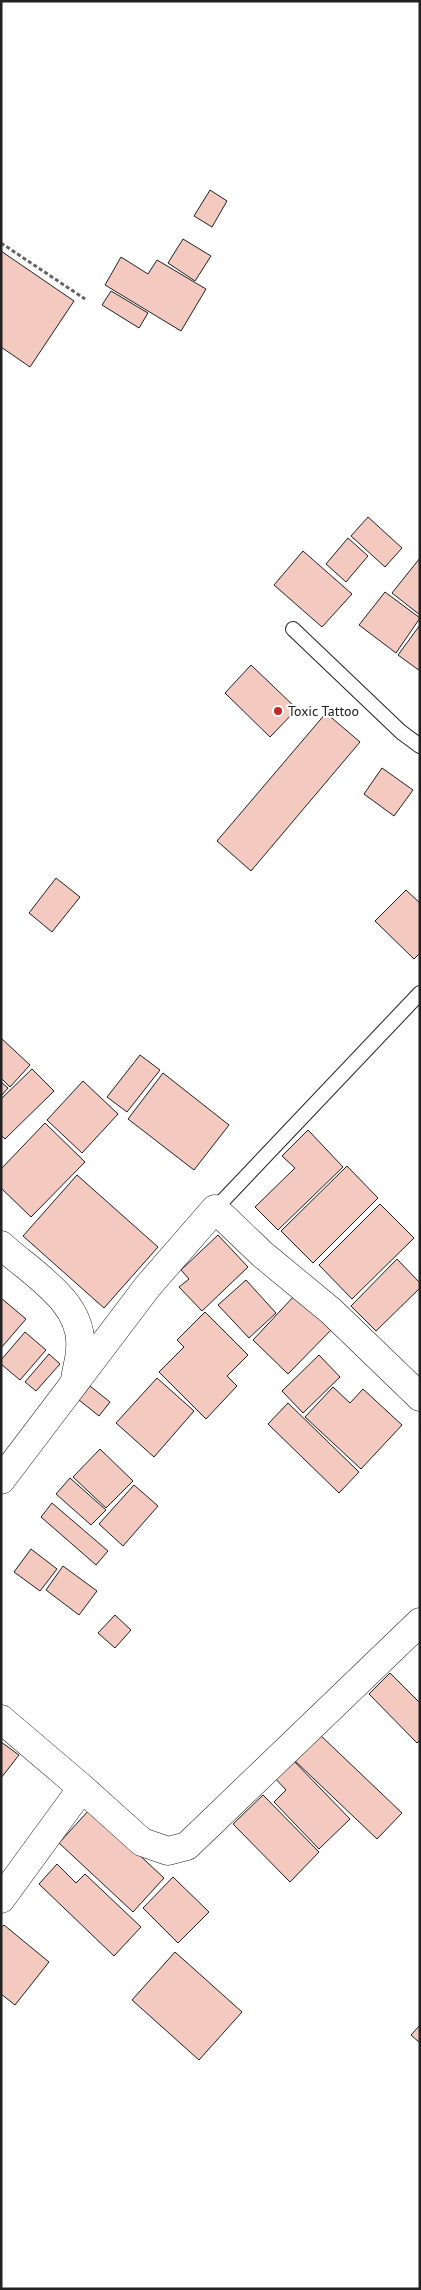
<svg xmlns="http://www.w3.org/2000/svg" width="421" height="2290" font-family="'PT Sans',sans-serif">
<rect width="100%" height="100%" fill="#fff"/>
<path fill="#f3c9c0" stroke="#222" d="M 210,190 L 227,201 L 212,227 L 194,216 Z
M 183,239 L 211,256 L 195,281 L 168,263 Z
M 1,251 L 74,301 L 30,367 L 1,347 Z
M 121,257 L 148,274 L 157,260 L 206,289 L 181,331 L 105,285 Z
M 111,291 L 148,313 L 139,328 L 102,305 Z
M 368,517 L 402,548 L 385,567 L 351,536 Z
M 348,538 L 368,556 L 346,582 L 326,564 Z
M 303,551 L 352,594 L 322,627 L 274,585 Z
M 420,558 L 420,615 L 392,593 Z
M 385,592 L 420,618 L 396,653 L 359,625 Z
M 420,625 L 420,671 L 398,655 Z
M 251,665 L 297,709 L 270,737 L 225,693 Z
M 326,713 L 360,742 L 251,871 L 217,841 Z
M 382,768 L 413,790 L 394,816 L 364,794 Z
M 56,878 L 80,897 L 52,932 L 29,913 Z
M 406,890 L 420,903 L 420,953 L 414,959 L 375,921 Z
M 1,1038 L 30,1065 L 10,1087 L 1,1078 Z
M 140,1055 L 160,1070 L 127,1112 L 107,1097 Z
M 32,1069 L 54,1091 L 5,1139 L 1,1135 L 1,1099 Z
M 163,1073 L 229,1125 L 194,1170 L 128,1119 Z
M 83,1081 L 118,1114 L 82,1153 L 47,1120 Z
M 1,1082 L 8,1088 L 1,1096 Z
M 45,1123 L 85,1162 L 31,1217 L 1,1188 L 1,1169 Z
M 308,1130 L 343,1167 L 278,1230 L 255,1207 L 295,1168 L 282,1156 Z
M 347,1166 L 378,1198 L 313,1263 L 281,1231 Z
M 77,1175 L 158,1247 L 104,1308 L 23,1236 Z
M 380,1204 L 414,1238 L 352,1299 L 319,1265 Z
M 218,1235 L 248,1267 L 202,1311 L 179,1287 L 189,1279 L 181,1270 Z
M 397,1259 L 420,1283 L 420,1288 L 376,1331 L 351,1306 Z
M 246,1280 L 276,1313 L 249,1338 L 218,1305 Z
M 295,1295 L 331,1330 L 288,1374 L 253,1340 Z
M 1,1298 L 26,1319 L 1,1348 Z
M 205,1312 L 248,1355 L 227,1376 L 237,1386 L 206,1419 L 159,1372 L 184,1347 L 177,1340 Z
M 25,1332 L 46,1350 L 20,1380 L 1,1364 L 1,1360 Z
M 49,1354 L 60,1364 L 36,1391 L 25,1382 Z
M 319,1355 L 340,1377 L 303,1413 L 282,1391 Z
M 157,1378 L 194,1411 L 154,1457 L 116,1423 Z
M 90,1386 L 110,1402 L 99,1416 L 79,1400 Z
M 333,1387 L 350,1403 L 363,1389 L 402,1425 L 361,1469 L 305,1417 Z
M 288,1403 L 359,1472 L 339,1493 L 268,1424 Z
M 100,1449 L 133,1481 L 106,1508 L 73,1477 Z
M 70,1478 L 106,1510 L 91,1525 L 56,1494 Z
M 134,1485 L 158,1506 L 123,1546 L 99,1524 Z
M 52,1503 L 108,1551 L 96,1565 L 41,1517 Z
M 31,1549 L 57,1569 L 40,1591 L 14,1572 Z
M 63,1566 L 97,1591 L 79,1615 L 46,1590 Z
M 115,1615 L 131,1630 L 115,1648 L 98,1633 Z
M 390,1673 L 420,1703 L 420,1740 L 417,1743 L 369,1694 Z
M 317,1732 L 402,1813 L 377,1839 L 292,1758 Z
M 1,1742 L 19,1755 L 1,1778 Z
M 291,1758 L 350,1819 L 319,1849 L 274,1802 L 286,1790 L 273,1776 Z
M 263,1795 L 319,1852 L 290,1882 L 233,1824 Z
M 90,1809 L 164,1878 L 133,1912 L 59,1843 Z
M 57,1864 L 76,1883 L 85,1874 L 141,1927 L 114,1956 L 39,1884 Z
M 173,1877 L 209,1912 L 178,1943 L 143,1908 Z
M 4,1925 L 49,1962 L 15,2005 L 1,1994 L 1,1928 Z
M 175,1952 L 242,2012 L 199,2060 L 132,2000 Z
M 420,2025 L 420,2043 L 411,2035 Z"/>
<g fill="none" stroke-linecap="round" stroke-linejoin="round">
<g stroke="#222" stroke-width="16">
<path id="lane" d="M 293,629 L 401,732 L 420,746
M 215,1209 L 420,993"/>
</g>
<g stroke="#222" stroke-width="29">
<path id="street" d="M 1,1245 C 31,1273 85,1302 80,1349 C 80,1359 76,1370 75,1380
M 1,1480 L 148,1286 L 215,1209 L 262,1254 L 331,1311 L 420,1397
M 1,1719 L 82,1788 L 1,1899
M 82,1788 L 142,1842 L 168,1851 L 187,1846 L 420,1622"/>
</g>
<path stroke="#646464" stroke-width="3" stroke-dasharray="4 2.5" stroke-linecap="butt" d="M 1,243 L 85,299"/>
<use href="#lane" stroke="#fff" stroke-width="14"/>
<use href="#street" stroke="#fff" stroke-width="28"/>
</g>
<circle fill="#c62828" stroke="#fff" stroke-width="2" cx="278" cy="711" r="5"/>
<g text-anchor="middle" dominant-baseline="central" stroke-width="4" stroke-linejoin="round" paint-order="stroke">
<g font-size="14" fill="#222" stroke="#fff" text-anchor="start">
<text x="288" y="711">Toxic Tattoo</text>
</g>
</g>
<rect width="421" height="2290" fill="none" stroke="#222222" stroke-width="5"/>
</svg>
